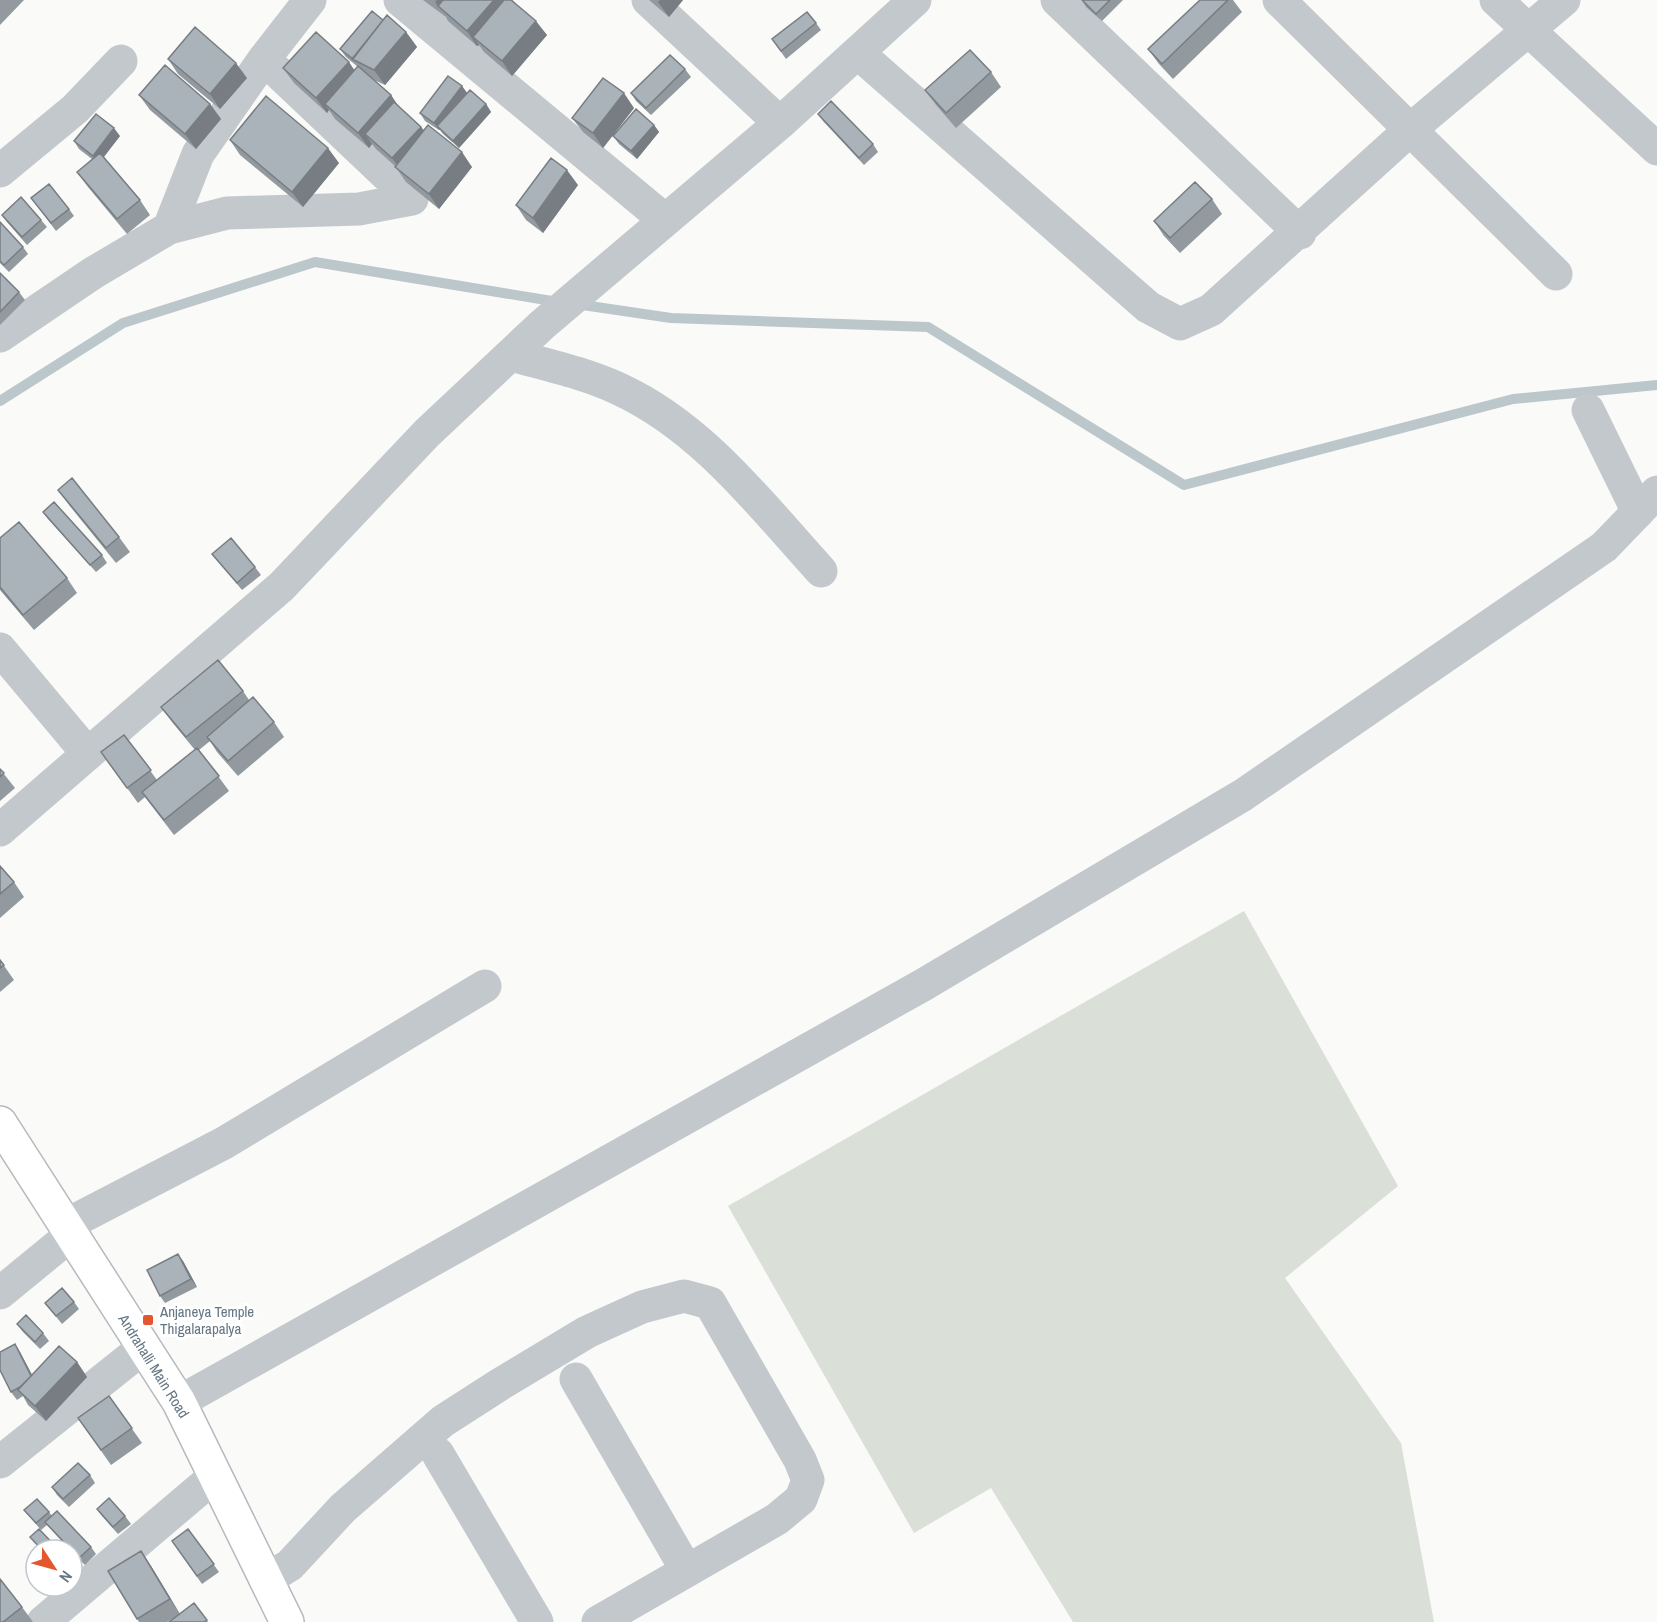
<svg xmlns="http://www.w3.org/2000/svg" width="1657" height="1622" font-family="'Archivo Narrow',sans-serif">
<rect width="100%" height="100%" fill="#fafaf8"/>
<path fill="#dadfd7" d="M 1244,911 L 1398,1186 L 1285,1278 L 1401,1443 L 1434,1622 L 1073,1622 L 991,1488 L 914,1533 L 728,1206 Z"/>
<g fill="none" stroke-linecap="round" stroke-linejoin="round">
<path stroke="#bbc7cb" stroke-width="10" d="M 576,304 L 671,318 L 928,327 L 1184,485 L 1513,399 L 1657,385
M 0,401 L 123,323 L 315,262 L 558,302"/>
<g stroke="#b5babe" stroke-width="36">
<path id="major" d="M 0,1123 L 179,1402 L 287,1622"/>
</g>
<path stroke="#c3c8cc" stroke-width="33" d="M 400,0 L 665,220
M 648,0 L 780,123
M 1057,0 L 1300,233
M 1279,0 L 1556,274
M 1496,0 L 1657,149
M 858,53 L 1148,307 L 1180,324 L 1211,310 L 1411,129 L 1564,0
M 0,171 L 75,109 L 121,61
M 169,228 L 227,213 L 359,209 L 412,199 L 264,59
M 0,336 L 93,273 L 169,228 L 198,154 L 264,59 L 310,0
M 511,355 C 547,365 585,373 619,389 C 702,427 761,505 821,571
M 1588,410 L 1638,512
M 0,649 L 88,754
M 0,830 L 282,586 L 427,433 L 542,325 L 780,123 L 915,0
M 66,1225 L 224,1143 L 485,986
M 0,1293 L 72,1234
M 576,1379 L 687,1571
M 179,1402 L 923,985 L 1243,795 L 1604,547 L 1657,492
M 438,1454 L 537,1622
M 0,1462 L 143,1348
M 266,1580 L 290,1565 L 343,1508 L 443,1421 L 499,1385 L 587,1332 L 642,1307 L 684,1296 L 710,1303 L 800,1460 L 808,1480 L 801,1499 L 777,1519 L 598,1622
M 43,1622 L 215,1476"/>
<use href="#major" stroke="#fff" stroke-width="33"/>
</g>
<path fill="#929a9f" d="M 0,0 L 24,0 L 0,25 Z
M 423,0 L 512,0 L 547,35 L 512,76 L 484,52 L 479,45 L 477,46 L 448,21 L 446,17 Z
M 649,0 L 683,0 L 669,17 Z
M 1082,0 L 1123,0 L 1102,21 L 1086,7 Z
M 1200,0 L 1233,0 L 1242,12 L 1173,79 L 1159,64 L 1148,49 Z
M 383,20 L 406,32 L 417,47 L 385,85 L 372,79 L 391,95 L 398,106 L 421,127 L 424,130 L 472,167 L 439,209 L 406,182 L 395,166 L 376,149 L 372,144 L 369,148 L 335,119 L 329,110 L 327,113 L 294,83 L 283,68 L 355,71 L 358,67 L 346,57 L 340,49 Z
M 816,23 L 821,30 L 786,59 L 772,39 Z
M 168,59 L 247,78 L 220,109 L 178,74 Z
M 685,69 L 691,77 L 651,115 L 636,101 L 631,93 Z
M 991,72 L 1001,87 L 956,128 L 936,105 L 925,90 Z
M 462,86 L 467,93 L 486,104 L 491,112 L 459,148 L 443,134 L 440,130 L 439,130 L 425,121 L 420,113 Z
M 139,95 L 210,104 L 221,119 L 196,149 L 150,110 Z
M 634,108 L 603,148 L 583,132 L 572,118 Z
M 818,114 L 873,144 L 878,152 L 864,165 L 823,121 Z
M 654,125 L 659,132 L 637,159 L 619,144 L 613,136 Z
M 120,136 L 104,157 L 140,200 L 150,215 L 127,234 L 88,187 L 77,172 L 92,159 L 79,149 L 74,141 Z
M 230,140 L 339,163 L 303,207 L 240,155 Z
M 578,185 L 543,233 L 526,220 L 516,205 Z
M 31,198 L 69,209 L 74,216 L 56,231 Z
M 1212,199 L 1222,214 L 1180,253 L 1164,236 L 1154,221 Z
M 2,215 L 41,220 L 47,227 L 27,245 L 7,222 Z
M 0,222 L 23,247 L 28,254 L 9,272 L 0,263 Z
M 0,273 L 19,292 L 25,300 L 0,325 Z
M 58,490 L 119,537 L 130,552 L 116,563 L 69,505 Z
M 43,512 L 102,555 L 107,563 L 96,572 L 48,519 Z
M 0,538 L 67,578 L 77,593 L 34,630 L 0,590 Z
M 212,554 L 255,567 L 261,575 L 242,590 Z
M 243,691 L 249,700 L 274,722 L 284,737 L 238,776 L 217,752 L 210,741 L 199,750 L 229,791 L 174,835 L 145,797 L 138,803 L 101,752 L 124,735 L 157,780 L 195,750 L 172,722 L 161,707 Z
M 0,769 L 15,788 L 0,801 Z
M 0,866 L 14,882 L 24,897 L 0,918 Z
M 0,960 L 14,980 L 0,992 Z
M 183,1261 L 197,1287 L 165,1303 L 160,1296 Z
M 74,1302 L 79,1309 L 62,1324 L 45,1303 Z
M 17,1324 L 43,1333 L 49,1341 L 40,1349 L 23,1332 Z
M 15,1344 L 20,1352 L 32,1375 L 77,1362 L 87,1377 L 46,1421 L 28,1405 L 23,1396 L 17,1400 L 11,1392 Z
M 109,1396 L 142,1443 L 111,1465 L 78,1418 Z
M 90,1475 L 95,1483 L 69,1507 L 57,1495 L 52,1487 Z
M 97,1509 L 125,1516 L 131,1524 L 118,1534 L 102,1516 Z
M 24,1510 L 49,1512 L 52,1516 L 91,1547 L 96,1554 L 85,1565 L 72,1552 L 72,1550 L 70,1550 L 47,1525 L 41,1530 Z
M 188,1529 L 219,1572 L 202,1584 L 172,1541 Z
M 72,1564 L 79,1574 L 72,1580 Z
M 151,1566 L 180,1614 L 194,1603 L 208,1622 L 169,1622 L 174,1618 L 167,1622 L 139,1622 L 108,1571 Z
M 50,1586 L 63,1586 L 56,1592 Z
M 22,1607 L 33,1622 L 0,1622 Z"/>
<path fill="#777d82" d="M 437,0 L 458,0 L 438,6 L 435,2 Z
M 494,0 L 512,0 L 515,4 L 473,37 L 479,45 L 477,46 L 467,31 Z
M 660,0 L 683,0 L 669,17 L 658,2 Z
M 536,21 L 547,35 L 512,76 L 502,61 Z
M 406,32 L 417,47 L 385,85 L 374,70 Z
M 349,62 L 359,77 L 325,104 L 329,110 L 327,113 L 316,98 Z
M 236,63 L 247,78 L 220,109 L 210,94 Z
M 462,86 L 467,93 L 437,126 L 440,130 L 439,130 L 434,123 Z
M 624,93 L 634,108 L 603,148 L 593,133 Z
M 391,95 L 401,110 L 365,134 L 372,144 L 369,148 L 358,133 Z
M 210,104 L 221,119 L 196,149 L 185,134 Z
M 486,104 L 491,112 L 459,148 L 453,141 Z
M 654,125 L 659,132 L 637,159 L 631,151 Z
M 421,127 L 432,141 L 403,173 L 392,158 Z
M 114,128 L 120,136 L 98,164 L 93,156 Z
M 328,148 L 339,163 L 303,207 L 292,192 Z
M 462,152 L 472,167 L 439,209 L 429,194 Z
M 567,170 L 578,185 L 543,233 L 533,218 Z
M 178,1254 L 183,1261 L 197,1287 L 191,1279 Z
M 15,1344 L 20,1352 L 39,1388 L 34,1380 Z
M 77,1362 L 87,1377 L 46,1421 L 35,1406 Z
M 141,1551 L 151,1566 L 180,1614 L 170,1599 Z"/>
<path fill="#aab3b9" stroke="#777d82" stroke-width="1.5" d="M 443,0 L 494,0 L 467,31 L 438,6 Z
M 504,0 L 511,0 L 536,21 L 502,61 L 473,37 Z
M 1082,0 L 1110,0 L 1096,14 Z
M 1200,0 L 1228,0 L 1162,64 L 1148,49 Z
M 372,11 L 383,20 L 353,59 L 340,49 Z
M 807,12 L 816,23 L 781,51 L 772,39 Z
M 387,15 L 406,32 L 374,70 L 352,59 Z
M 195,27 L 236,63 L 210,94 L 168,59 Z
M 316,32 L 349,62 L 316,98 L 283,68 Z
M 970,50 L 991,72 L 946,113 L 925,90 Z
M 670,55 L 685,69 L 646,108 L 631,93 Z
M 165,65 L 210,104 L 185,134 L 139,95 Z
M 358,66 L 391,95 L 358,133 L 325,104 Z
M 448,76 L 462,86 L 434,123 L 420,113 Z
M 603,78 L 624,93 L 593,133 L 572,118 Z
M 470,90 L 486,104 L 453,141 L 437,126 Z
M 266,96 L 328,148 L 292,192 L 230,140 Z
M 831,101 L 873,144 L 859,158 L 818,114 Z
M 394,102 L 421,127 L 392,158 L 365,134 Z
M 636,109 L 654,125 L 631,151 L 613,136 Z
M 96,114 L 114,128 L 93,156 L 74,141 Z
M 428,125 L 462,152 L 429,194 L 395,167 Z
M 100,153 L 140,200 L 117,219 L 77,172 Z
M 551,158 L 567,170 L 533,218 L 516,205 Z
M 1195,182 L 1212,199 L 1170,238 L 1154,221 Z
M 49,184 L 69,209 L 51,223 L 31,198 Z
M 21,197 L 41,220 L 22,237 L 2,215 Z
M 0,222 L 23,247 L 4,265 L 0,261 Z
M 0,273 L 19,292 L 0,312 Z
M 72,478 L 119,537 L 106,548 L 58,490 Z
M 54,502 L 102,555 L 90,565 L 43,512 Z
M 19,522 L 67,578 L 23,615 L 0,587 L 0,538 Z
M 231,538 L 255,567 L 237,583 L 212,554 Z
M 218,660 L 243,691 L 186,737 L 161,707 Z
M 253,697 L 274,722 L 228,761 L 207,737 Z
M 124,735 L 151,770 L 127,788 L 101,752 Z
M 197,748 L 219,776 L 164,820 L 142,792 Z
M 0,769 L 4,773 L 0,777 Z
M 0,866 L 14,882 L 0,894 Z
M 0,960 L 4,965 L 0,968 Z
M 178,1254 L 191,1279 L 160,1296 L 147,1270 Z
M 62,1288 L 74,1302 L 56,1316 L 45,1303 Z
M 26,1315 L 43,1333 L 35,1342 L 17,1324 Z
M 15,1344 L 31,1376 L 20,1387 L 11,1392 L 0,1370 L 0,1352 Z
M 59,1346 L 77,1362 L 35,1406 L 18,1390 Z
M 109,1396 L 132,1428 L 101,1450 L 78,1418 Z
M 78,1463 L 90,1475 L 63,1499 L 52,1487 Z
M 109,1498 L 125,1516 L 113,1527 L 97,1509 Z
M 37,1499 L 49,1512 L 36,1523 L 24,1510 Z
M 57,1511 L 91,1547 L 79,1558 L 45,1522 Z
M 39,1529 L 59,1550 L 42,1550 L 30,1537 Z
M 188,1529 L 214,1564 L 197,1576 L 172,1541 Z
M 141,1551 L 170,1599 L 137,1619 L 108,1571 Z
M 0,1579 L 22,1607 L 3,1622 L 0,1622 Z
M 194,1603 L 207,1620 L 204,1622 L 169,1622 Z"/>
<rect fill="#e4572e" stroke="#fff" stroke-width="2" x="142" y="1314" width="12" height="12" rx="3"/>
<g text-anchor="middle" dominant-baseline="central" stroke-width="6" stroke-linejoin="round" paint-order="stroke">
<g font-size="15" fill="#657683" stroke="#fff" text-anchor="start">
<text x="160" y="1311">Anjaneya Temple<tspan x="160" dy="17">Thigalarapalya</tspan></text>
</g>
<g font-size="15" fill="#657683" stroke="#fff">
<text transform="translate(154 1366) rotate(58)">Andrahalli Main Road</text>
</g>
</g>
<g transform="translate(54 1568) rotate(126)"><circle r="28" fill="#ffffff" stroke="#c1c8cd" stroke-width="1.5"/>
<path d="M0-4.5L10 22L0 15L-10 22Z" fill="#e4572e"/>
<text y="-9" font-size="16" font-weight="bold" text-anchor="middle" fill="#657683">N</text>
</g>
</svg>
